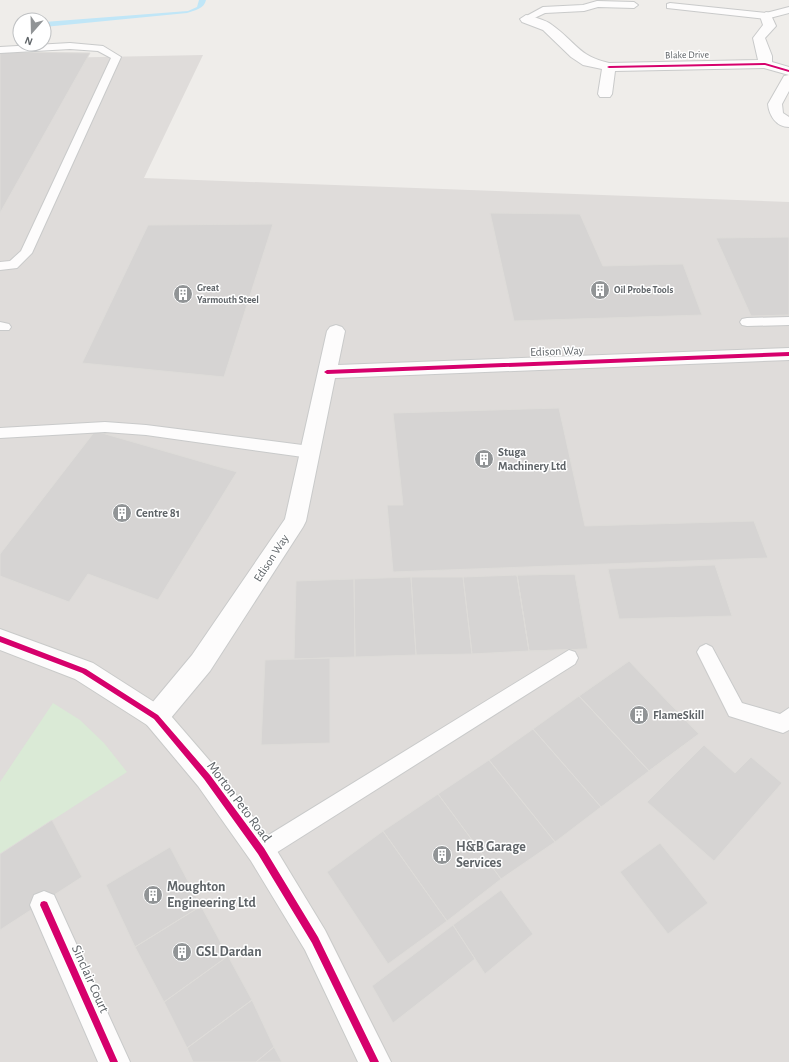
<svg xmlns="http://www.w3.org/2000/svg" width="789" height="1062" font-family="'Alegreya Sans',sans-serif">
<rect width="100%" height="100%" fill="#efedea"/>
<path fill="#dfdcda" d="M 203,55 L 144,178 L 789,202 L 789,1062 L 0,1062 L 0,59 Z"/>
<path fill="#daead6" d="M 53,703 L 80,720 L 104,743 L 127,772 L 0,854 L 0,782 Z"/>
<path fill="#c0e6f7" d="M 199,0 L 206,0 C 204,9 195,10 187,13 L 44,27 L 44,22 L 188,11 L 197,7 Z"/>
<path fill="#d6d4d3" stroke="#dedcd9" d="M 1,52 L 90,53 L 0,213 L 0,53 Z
M 490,213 L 580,214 L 603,266 L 683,264 L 702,315 L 514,321 Z
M 273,224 L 224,377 L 82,363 L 148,225 Z
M 789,237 L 789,315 L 751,316 L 716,238 Z
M 559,408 L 585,526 L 754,521 L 768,558 L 393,572 L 387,505 L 403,505 L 393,413 Z
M 95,431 L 237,472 L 158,600 L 88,574 L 69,602 L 0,576 L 0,554 Z
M 715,565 L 732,616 L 619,619 L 608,569 Z
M 575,574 L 588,649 L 529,651 L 517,575 Z
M 575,574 L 588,649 L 529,651 L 517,575 Z
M 517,575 L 529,651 L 472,654 L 463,577 Z
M 411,577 L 463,577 L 472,654 L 416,655 Z
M 411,577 L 416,655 L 355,657 L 354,579 Z
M 354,579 L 355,657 L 294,659 L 296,581 Z
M 330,658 L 330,743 L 261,745 L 265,660 Z
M 629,661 L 699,734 L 649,771 L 579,696 Z
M 629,661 L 699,734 L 649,771 L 579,696 Z
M 579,696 L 649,771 L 601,807 L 533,729 Z
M 533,729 L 601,807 L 555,842 L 489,760 Z
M 704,745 L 735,773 L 751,757 L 782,783 L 714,861 L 647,802 Z
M 489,760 L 555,842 L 501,879 L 438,794 Z
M 438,794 L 501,879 L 447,921 L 383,831 Z
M 52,820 L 82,877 L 0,930 L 0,854 Z
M 383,831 L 447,921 L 388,964 L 327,872 Z
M 660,843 L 708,903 L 668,934 L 620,872 Z
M 170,847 L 201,906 L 135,947 L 106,885 Z
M 501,890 L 533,934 L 485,974 L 453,925 Z
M 201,906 L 228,956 L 164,1002 L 135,947 Z
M 453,925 L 475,959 L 393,1023 L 372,986 Z
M 228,956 L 252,1000 L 187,1048 L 164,1002 Z
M 252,1000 L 274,1047 L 256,1062 L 193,1062 L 187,1048 Z
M 274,1047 L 282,1062 L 256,1062 Z"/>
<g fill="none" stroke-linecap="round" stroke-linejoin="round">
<g stroke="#c9caca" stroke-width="2">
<path id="lane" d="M 597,1 L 634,2 L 638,5 L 634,8 L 598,7 L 584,11 L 545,13 L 526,22 L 521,19 L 543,7 L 583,5 Z
M 670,3 L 766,13 L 789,7 L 789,13 L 766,19 L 667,8 L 667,4 Z
M 70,43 L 103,46 L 121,57 L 32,253 L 17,268 L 0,270 L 0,262 L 10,261 L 21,251 L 111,58 L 98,51 L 70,49 L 0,53 L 0,47 Z
M 789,317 L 789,325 L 747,326 L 742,325 L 740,322 L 742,319 L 747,318 Z
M 0,322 L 9,324 L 11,327 L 9,330 L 0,330 Z
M 105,422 L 146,425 L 310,446 L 315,448 L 317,452 L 315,456 L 310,458 L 146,435 L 105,432 L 0,438 L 0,428 Z
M 706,644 L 712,647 L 742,703 L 780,714 L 789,708 L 789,730 L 783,733 L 729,716 L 697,652 L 700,647 Z
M 569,650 L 575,652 L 578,658 L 575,664 L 268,858 L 261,861 L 254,858 L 251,851 L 254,844 Z"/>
</g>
<g stroke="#c9caca" stroke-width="2">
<path id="street" d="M 766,12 L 770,13 L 776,26 L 765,38 L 772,56 L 772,62 L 789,67 L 789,91 L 782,104 L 783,113 L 789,117 L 789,127 C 776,127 769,115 768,104 L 784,76 L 789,75 L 764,68 L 615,71 L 612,94 L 610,97 L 600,97 L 598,94 L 602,69 L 583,65 L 571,57 L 543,30 L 522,22 L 520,19 L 526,15 C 534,17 546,20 552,25 C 576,42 578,56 609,63 L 758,60 L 753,38 L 763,25 L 760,16 Z
M 336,325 L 342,327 L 345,331 L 338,365 L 789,348 L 789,360 L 335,378 L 306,521 L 303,527 L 210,671 L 165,725 L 156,729 L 147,725 L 143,717 L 147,709 L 192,655 L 285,519 L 327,331 L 330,327 Z
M 44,891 L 54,895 L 130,1062 L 98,1062 L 30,905 L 34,895 Z"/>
</g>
<g stroke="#c9cac9" stroke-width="2">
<path id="secondary" d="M 0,629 L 93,663 L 165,709 L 216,768 L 271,841 L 325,930 L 391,1062 L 358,1062 L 305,950 L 251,861 L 198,786 L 147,725 L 75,679 L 0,650 Z"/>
</g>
<use href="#lane" fill="#fdfcfc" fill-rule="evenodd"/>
<use href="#street" fill="#fdfcfc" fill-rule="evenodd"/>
<use href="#secondary" fill="#fdfcfc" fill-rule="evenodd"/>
<g stroke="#fff" stroke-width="2">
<path id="cycleway" d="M 765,63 L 789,70 L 789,72 L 765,65 L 609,68 L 607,67 L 609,66 Z
M 789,352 L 789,356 L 327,374 L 324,372 L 327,370 Z
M 0,636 L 86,669 L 158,715 L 210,775 L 264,848 L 318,937 L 379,1062 L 370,1062 L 312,943 L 258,854 L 204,779 L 154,719 L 82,673 L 0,642 Z
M 44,901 L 47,902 L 118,1062 L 110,1062 L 40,905 L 41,902 Z"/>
</g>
<use href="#cycleway" fill="#d6006c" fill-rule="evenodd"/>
</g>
<defs>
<g id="building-disc" transform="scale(1)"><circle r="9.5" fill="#919496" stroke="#fff"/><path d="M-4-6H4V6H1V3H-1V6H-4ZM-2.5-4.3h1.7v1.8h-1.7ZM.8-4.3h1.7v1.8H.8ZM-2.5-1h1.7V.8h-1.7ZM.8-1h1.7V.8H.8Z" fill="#fff"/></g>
</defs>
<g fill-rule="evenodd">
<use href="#building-disc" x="600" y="290"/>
<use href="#building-disc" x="183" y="294"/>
<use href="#building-disc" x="484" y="459"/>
<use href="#building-disc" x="122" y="513"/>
<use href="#building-disc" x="639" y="715"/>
<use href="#building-disc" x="442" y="855"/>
<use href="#building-disc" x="153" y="895"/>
<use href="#building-disc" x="182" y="952"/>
</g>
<g text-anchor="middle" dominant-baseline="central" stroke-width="3" stroke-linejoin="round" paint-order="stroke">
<g font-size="10" fill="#5f6468" stroke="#fff">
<text transform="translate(687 55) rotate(-1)">Blake Drive</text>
</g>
<g font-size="10" font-weight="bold" fill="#5f6468" stroke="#fff" text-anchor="start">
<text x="197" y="288">Great<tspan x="197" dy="12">Yarmouth Steel</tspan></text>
<text x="614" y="290">Oil Probe Tools</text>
</g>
<g font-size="12" fill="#5f6468" stroke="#fff">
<text transform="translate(557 351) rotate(-2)">Edison Way</text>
<text transform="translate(271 558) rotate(-57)">Edison Way</text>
</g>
<g font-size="12" font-weight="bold" fill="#5f6468" stroke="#fff" text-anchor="start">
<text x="498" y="452">Stuga<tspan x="498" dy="14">Machinery Ltd</tspan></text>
<text x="136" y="513">Centre 81</text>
<text x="653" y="715">FlameSkill</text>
</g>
<g font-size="14" fill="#5f6468" stroke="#fff">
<text transform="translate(239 802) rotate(53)">Morton Peto Road</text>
<text transform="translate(90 979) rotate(66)">Sinclair Court</text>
</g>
<g font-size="14" font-weight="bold" fill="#5f6468" stroke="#fff" text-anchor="start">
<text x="456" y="847">H&amp;B Garage<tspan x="456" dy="16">Services</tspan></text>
<text x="167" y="887">Moughton<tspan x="167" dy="16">Engineering Ltd</tspan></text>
<text x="196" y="952">GSL Dardan</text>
</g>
</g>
<g transform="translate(32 32) rotate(200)"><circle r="19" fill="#ffffff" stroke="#bfc1c3"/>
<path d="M0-3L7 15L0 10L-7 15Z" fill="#919496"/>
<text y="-6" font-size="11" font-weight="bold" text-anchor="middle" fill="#5f6468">N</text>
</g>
</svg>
